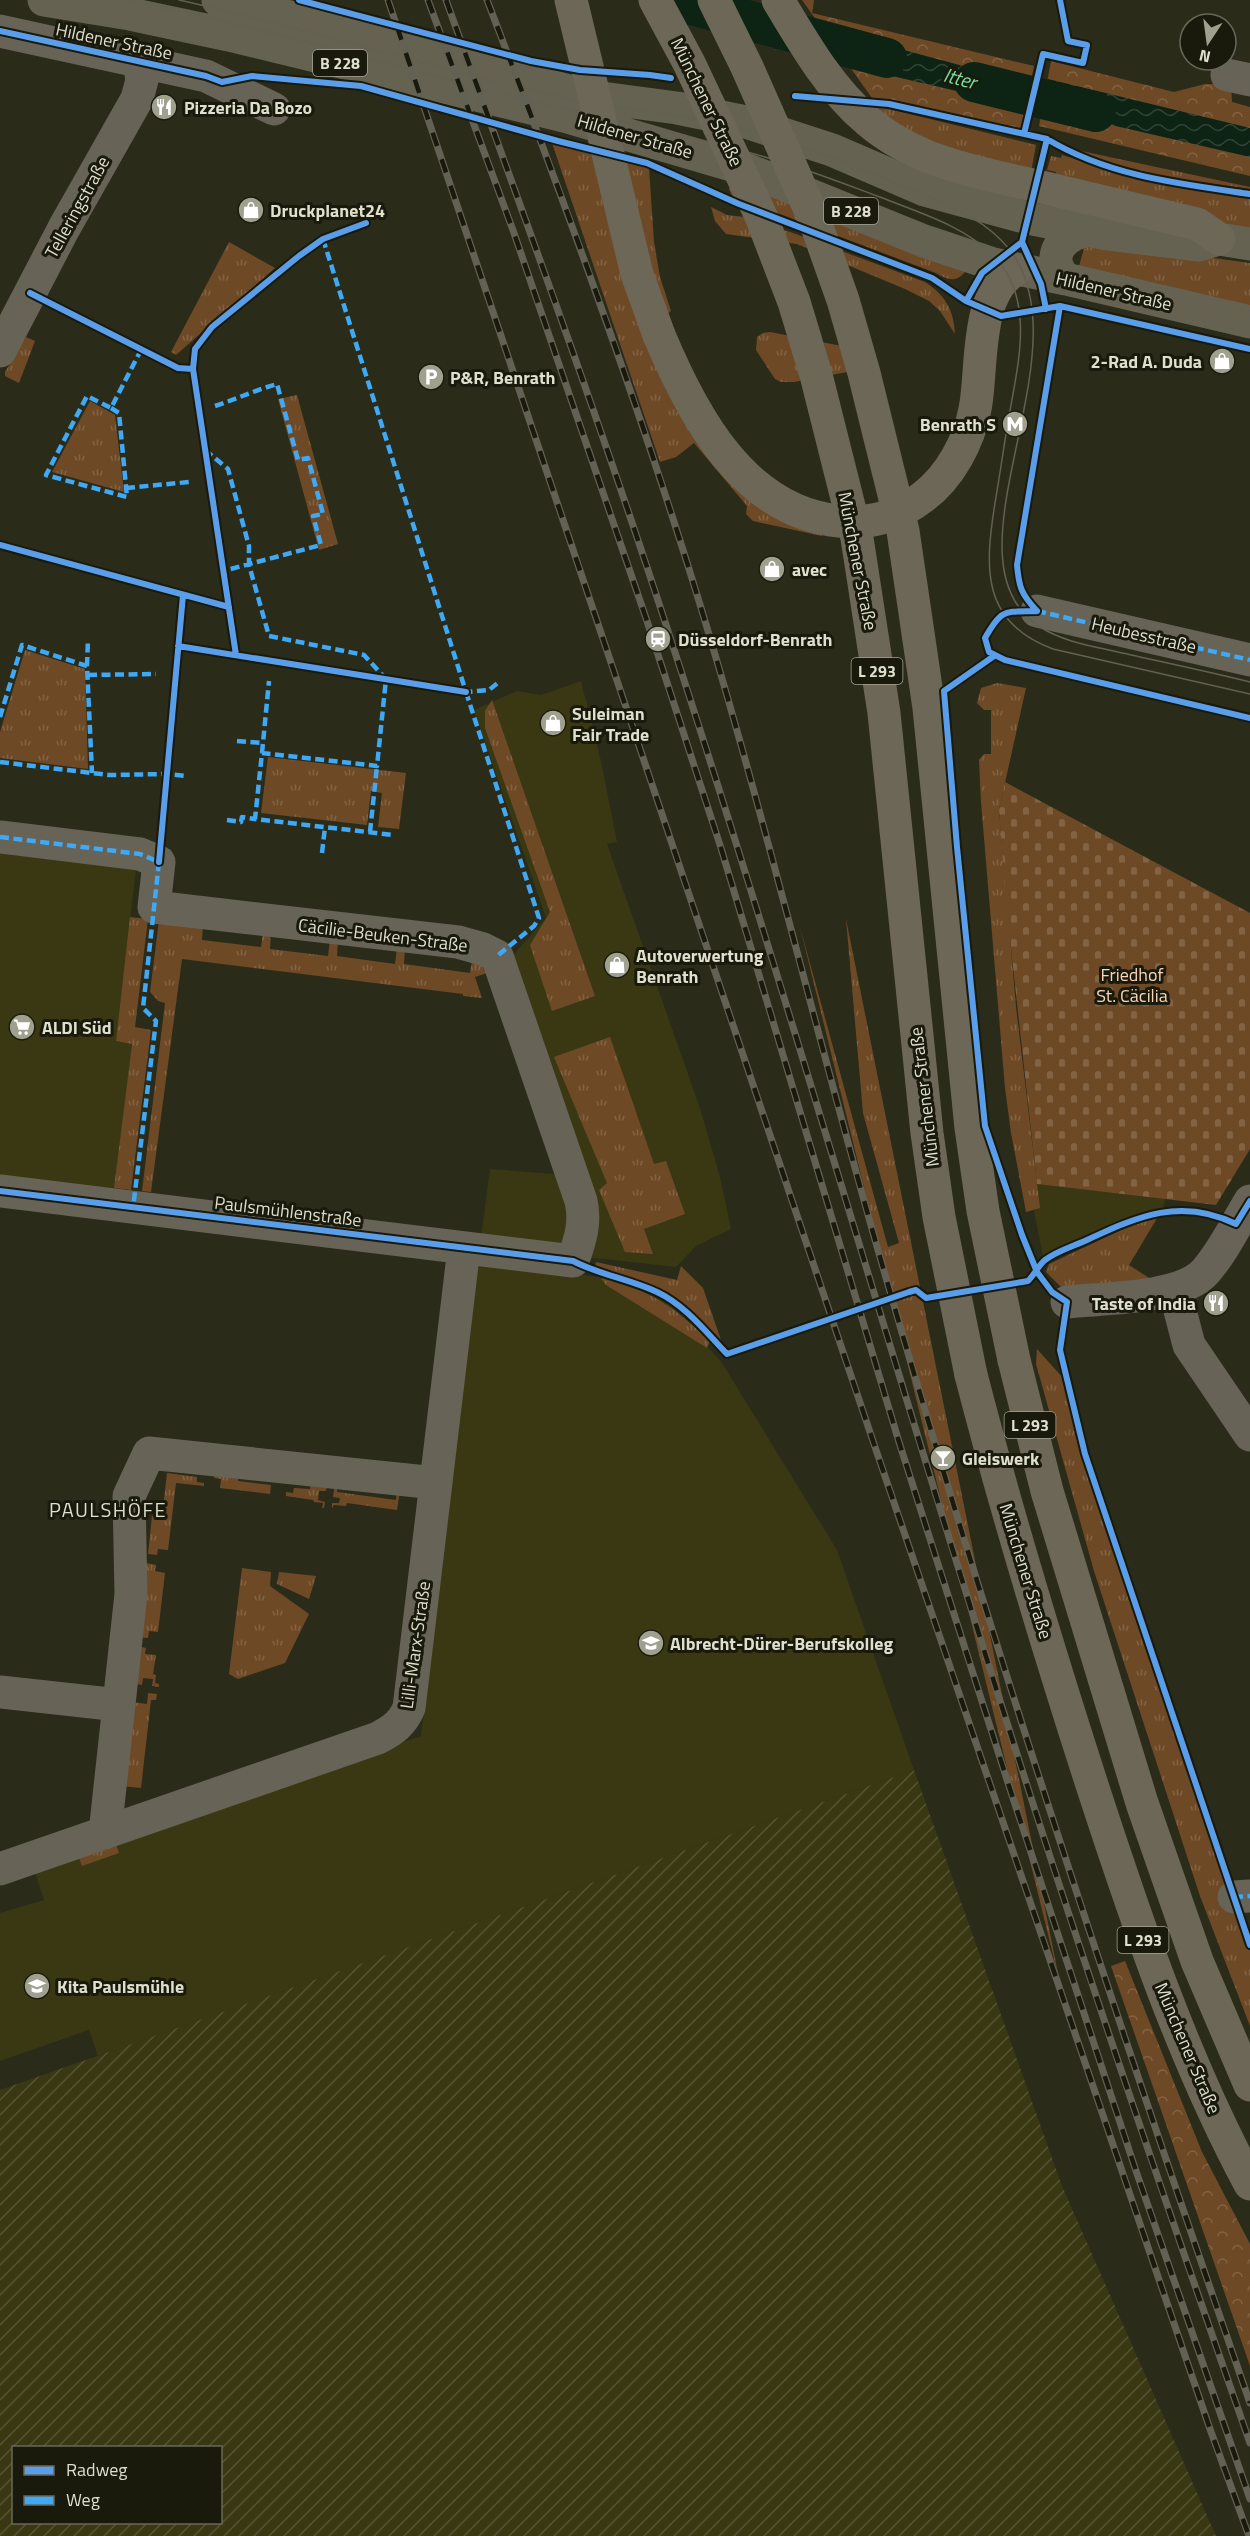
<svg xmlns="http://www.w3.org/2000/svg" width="1250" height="2536" font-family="'Titillium Web',sans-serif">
<defs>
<pattern id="industrial-furrows" width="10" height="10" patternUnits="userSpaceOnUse" patternTransform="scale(1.5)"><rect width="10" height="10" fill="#393813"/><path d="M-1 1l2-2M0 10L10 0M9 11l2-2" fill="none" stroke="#555434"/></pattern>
<pattern id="grass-tufts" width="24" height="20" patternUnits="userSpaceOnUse" patternTransform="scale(1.5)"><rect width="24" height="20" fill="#6e4926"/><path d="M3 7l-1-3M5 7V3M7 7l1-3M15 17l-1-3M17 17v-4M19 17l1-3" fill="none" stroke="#826344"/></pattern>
<pattern id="forest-crowns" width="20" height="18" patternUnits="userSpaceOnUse" patternTransform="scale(1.5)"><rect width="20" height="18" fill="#6e4926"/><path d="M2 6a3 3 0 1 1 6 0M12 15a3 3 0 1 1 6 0" fill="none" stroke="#826344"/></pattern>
<pattern id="cemetery-stones" width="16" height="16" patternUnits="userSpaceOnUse" patternTransform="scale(1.5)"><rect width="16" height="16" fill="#6e4926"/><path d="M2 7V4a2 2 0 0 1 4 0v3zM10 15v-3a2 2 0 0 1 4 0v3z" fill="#826344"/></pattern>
<pattern id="water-waves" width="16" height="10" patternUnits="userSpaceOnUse" patternTransform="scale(1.5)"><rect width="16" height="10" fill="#0d2415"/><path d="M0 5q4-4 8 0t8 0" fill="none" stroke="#304336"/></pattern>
</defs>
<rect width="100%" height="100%" fill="#2b2b1a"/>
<path fill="#393813" d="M 581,681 L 601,761 L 617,842 L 607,844 L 700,1108 L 720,1177 L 731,1229 L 696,1246 L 676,1267 L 480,1245 L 490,1169 L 567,1175 L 506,963 L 546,918 L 474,710 L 517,691 L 541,695 Z
M 0,852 L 136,869 L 116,1041 L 132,1043 L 113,1200 L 0,1186 Z
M 1037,1184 L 1165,1199 L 1163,1210 L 1134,1216 L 1043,1257 L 1030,1190 Z
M 475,1263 L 600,1277 L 626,1284 L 671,1305 L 722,1363 L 837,1550 L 914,1770 L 98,2056 L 89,2030 L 0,2061 L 0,1913 L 44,1900 L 33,1867 L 421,1736 Z"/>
<path fill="url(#industrial-furrows)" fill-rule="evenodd" d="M 914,1770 L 1062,2186 L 1216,2536 L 0,2536 L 0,2090 ZM 14,2448 L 220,2448 L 220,2522 L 14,2522 Z"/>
<path fill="url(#grass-tufts)" d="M 877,106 L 1036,145 L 1031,172 L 968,160 L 889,121 Z
M 552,143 L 600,154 L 692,418 L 822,526 L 822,536 L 753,521 L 746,514 L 747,506 L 694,443 L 676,457 L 660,462 Z
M 1072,149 L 1250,187 L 1250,189 C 1197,180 1117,179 1072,149 Z
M 1062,155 L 1141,179 L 1250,196 L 1250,230 L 1055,177 L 1056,172 L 1047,170 L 1051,156 L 1061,158 Z
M 625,162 L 649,168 L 654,242 L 660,277 L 671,311 L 664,316 Z
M 737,180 L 968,267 C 960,282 950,282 936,273 L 732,196 L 729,189 L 731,183 Z
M 711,207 L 727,215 L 745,217 L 793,233 L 925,282 C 945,295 954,310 955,334 L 940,311 L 929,301 L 905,289 L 797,244 L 726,234 L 715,221 Z
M 229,242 L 275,268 L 176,355 L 171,352 Z
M 1099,242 L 1250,263 L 1250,311 L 1079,266 L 1085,245 Z
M 770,332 L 847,347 L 858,370 L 794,382 L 781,382 L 775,379 L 756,350 L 757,337 L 763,333 Z
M 26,337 L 35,341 L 19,383 L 5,376 L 5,372 Z
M 297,395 L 338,544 L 319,550 L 278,399 Z
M 90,401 L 115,415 L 124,492 L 52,472 Z
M 25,650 L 85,669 L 88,769 L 0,758 L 0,732 Z
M 997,683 L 1026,688 L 999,810 L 1016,1007 L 1040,1208 L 1026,1212 L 1011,1133 L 1005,1088 L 981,802 L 979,760 L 984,754 L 991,754 L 991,710 L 984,710 L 977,703 L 981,688 Z
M 492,700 L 595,996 L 552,1011 L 530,945 L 550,912 L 485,728 L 485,711 Z
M 268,757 L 406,773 L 399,829 L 378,827 L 382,793 L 371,791 L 367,825 L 261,813 Z
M 130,917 L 148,919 L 135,1027 L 151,1030 L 131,1190 L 114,1188 L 132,1044 L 116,1041 Z
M 846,919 L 1060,1983 L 800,927 L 888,1247 L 899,1243 L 863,1113 Z
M 159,920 L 203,925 L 202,940 L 261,947 L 263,932 L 271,933 L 270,949 L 328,956 L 330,940 L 338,941 L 337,956 L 395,964 L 397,948 L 405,949 L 404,964 L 470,973 L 472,960 L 476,958 L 487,973 L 475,977 L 482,998 L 463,996 L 463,994 L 182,959 L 151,1192 L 142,1191 L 165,1003 L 158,1001 L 150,992 Z
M 610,1037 L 654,1164 L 666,1161 L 685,1214 L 644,1229 L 653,1254 L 625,1252 L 599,1190 L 607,1183 L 554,1057 Z
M 1159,1215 L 1129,1265 L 1157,1283 L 1062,1288 L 1046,1272 L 1049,1264 L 1142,1220 Z
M 596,1262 L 677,1280 L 681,1266 L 703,1288 L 721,1340 C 678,1300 654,1279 595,1268 Z
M 601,1278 C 651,1290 673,1306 710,1341 L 707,1348 L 606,1285 Z
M 1037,1349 L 1063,1378 L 1099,1506 L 1250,1951 L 1250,2026 L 1200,1896 L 1094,1571 L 1036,1364 Z
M 215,1468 L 239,1471 L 238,1481 L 271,1485 L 270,1494 L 220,1488 L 221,1479 L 214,1478 Z
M 167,1473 L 197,1477 L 197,1482 L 204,1483 L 204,1486 L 176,1483 L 168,1550 L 158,1549 L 157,1555 L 148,1554 L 152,1516 L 162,1517 Z
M 311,1480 L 327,1482 L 326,1491 L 319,1491 L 318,1500 L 325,1502 L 324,1508 L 322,1508 L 323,1503 L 314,1502 L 313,1500 L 286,1496 L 286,1492 L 293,1493 L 294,1488 L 310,1489 Z
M 335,1483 L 337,1483 L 337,1492 L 396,1500 L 397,1490 L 400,1490 L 397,1510 L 347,1503 L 346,1506 L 334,1505 L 332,1508 L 332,1503 L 339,1503 L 340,1498 L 333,1497 Z
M 146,1563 L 156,1565 L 155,1571 L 165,1573 L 158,1632 L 149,1631 L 148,1638 L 137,1637 Z
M 242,1568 L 271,1572 L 270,1586 L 309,1614 L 285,1663 L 238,1679 L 229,1674 Z
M 279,1572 L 316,1576 L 309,1599 L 277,1584 Z
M 137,1646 L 146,1648 L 145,1654 L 156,1655 L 153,1674 L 156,1675 L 155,1683 L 159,1684 L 159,1687 L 152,1686 L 153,1679 L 143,1678 L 142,1685 L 132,1683 Z
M 148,1693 L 157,1694 L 156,1700 L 151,1700 L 141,1788 L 121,1786 L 131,1702 L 147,1704 Z
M 114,1839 L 119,1853 L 82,1866 L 77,1852 Z"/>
<path fill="url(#forest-crowns)" d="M 802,0 L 814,0 L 812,13 L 1034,66 L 1021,131 L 872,98 Z
M 1051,61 L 1174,92 L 1205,84 L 1231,84 L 1232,102 L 1250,107 L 1250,176 L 1039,126 Z
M 1125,1961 L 1202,2152 L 1250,2244 L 1250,2366 L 1111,1966 Z"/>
<path fill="url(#cemetery-stones)" d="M 1005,782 L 1250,913 L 1250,1149 L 1216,1205 L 1037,1184 L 1007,913 L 999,810 Z"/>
<path fill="url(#water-waves)" d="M 680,0 L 692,0 L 703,18 L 692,21 Z
M 765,9 L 789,46 L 775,50 L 755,10 Z
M 822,28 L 1030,84 L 1026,107 L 849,66 Z
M 1048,79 L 1250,128 L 1250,157 L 1042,109 Z"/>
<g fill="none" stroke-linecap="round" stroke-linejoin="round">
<path stroke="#0d2415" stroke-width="40" d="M 673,0 L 887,58
M 974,82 L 1096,112"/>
<path stroke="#676357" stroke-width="33" d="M 0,31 L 206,76 L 274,109
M 1227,75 L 1250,80
M 0,351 L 64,228 L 137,99 L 142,80 L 139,62
M 1037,611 L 1250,660
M 0,837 L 140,854 L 159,862 L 154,907 L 458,942 L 483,949 L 497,956 L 581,1201 C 586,1223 580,1240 573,1261 L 0,1191
M 1175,1291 L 1189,1345 L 1250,1435
M 1067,1302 C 1103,1298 1181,1299 1205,1272 C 1223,1252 1236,1224 1250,1201
M 0,1692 L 119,1705
M 105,1833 L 131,1594 L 129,1496 L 149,1453 L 436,1483
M 0,1869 L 378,1738 C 393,1730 402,1724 409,1708 L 464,1248
M 1234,1897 L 1250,1896"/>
<path stroke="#666251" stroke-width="33" d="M 44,0 L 130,14 L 229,35 L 564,116 L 748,170 L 924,241 L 993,264 L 1066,279 L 1250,322
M 218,0 L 345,30 L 587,96 L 677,108 L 746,122 L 832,150 L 925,190 L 1028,218 L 1108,234 L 1199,245 L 1219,239 L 1250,244
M 1066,279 C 1052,266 1052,248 1070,237 C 1075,233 1083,232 1089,230"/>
<path stroke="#6c6756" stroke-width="33" d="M 778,0 C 803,42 830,89 868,121 C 920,166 989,174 1054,190 C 1102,201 1149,213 1197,224 L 1219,239
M 659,335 C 692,414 743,512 839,521 C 871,524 897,517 923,497 C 950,477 969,441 975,409 C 983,370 974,292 1016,270
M 1014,1360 L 1047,1491 L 1142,1803 L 1197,1961 L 1250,2085
M 971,1375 C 1007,1514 1049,1652 1093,1788 C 1137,1923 1183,2059 1250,2184"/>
<path stroke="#626154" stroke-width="1.5" d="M 123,0 C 256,24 385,65 516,97 C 599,118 684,133 765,157 C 804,168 842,183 880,197 C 920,213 962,225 993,255 C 1036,298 1018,364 1009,416 C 1004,445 1000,474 995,503 C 985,566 980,622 1053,649 L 1250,694
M 179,0 C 291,25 401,58 513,86 C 542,93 571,100 601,105 C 640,111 680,114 719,123 C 783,137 843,160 903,186 C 937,200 974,213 1001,240 C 1099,339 932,558 1040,627 C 1064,642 1092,646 1118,652 C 1162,662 1206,671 1250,682"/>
<g stroke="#626154" stroke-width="7">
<path id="rail" d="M 388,0 L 875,1447 L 1210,2429 L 1249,2536
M 428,0 L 514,233 L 647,621 L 721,848 L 899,1442 L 1010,1789 L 1136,2171 L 1250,2499
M 446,0 C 522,211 600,421 669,634 C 794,1015 903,1401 1026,1782 C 1097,2004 1173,2224 1250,2443
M 487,0 C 563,197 636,396 698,598 C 765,816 817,1038 880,1257 C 991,1643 1118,2024 1250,2403"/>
</g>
<use href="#rail" stroke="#19190c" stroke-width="4.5" stroke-dasharray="14" stroke-linecap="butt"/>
<path stroke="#6c6756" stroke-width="33" d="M 571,0 L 637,274 L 659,335
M 655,0 L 689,63 L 761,216 L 794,302 L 816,375 L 857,538 L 884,713 L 927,1133 L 939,1217 L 971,1375
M 714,0 L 747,67 L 815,221 L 843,300 L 864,373 L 903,531 L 929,708 L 971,1128 L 983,1211 L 1014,1360"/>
<path stroke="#3fa9f5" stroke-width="4.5" stroke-dasharray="9 4.5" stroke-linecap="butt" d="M 323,239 L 466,692 L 489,690 L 500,681
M 215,406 C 236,399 256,390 277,384 L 298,460 L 308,458 L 323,514 L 313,516 L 321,545 L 223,571
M 111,408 L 119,413 L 127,497 L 46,475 L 87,396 L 111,408 L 141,350
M 205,450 L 228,469 L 249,546 L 249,565 L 269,636 L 364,655 L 386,679 L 377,766 L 262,753 L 255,819 L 393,835
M 126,488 L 189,482
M 1037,611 L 1250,660
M 87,666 L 88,639
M 88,675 L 156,674
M 466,692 L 539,918 L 534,926 L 497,956
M 0,717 L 22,645 L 87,666 L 92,773
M 237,741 L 263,743
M 262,753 L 269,681
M 0,762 L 109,775 L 167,774 L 187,776
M 227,820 L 241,822 L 242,817 L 255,819
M 370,832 L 377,766
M 0,837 L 140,854 L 159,862 L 143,1008 L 156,1021 L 133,1208
M 322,853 L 325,827
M 1234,1897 L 1250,1896"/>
<g stroke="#19190c" stroke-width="10">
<path id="cycleway" d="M 299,0 L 531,61 L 580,70 L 650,75 L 671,78
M 0,31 L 206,76 L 222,82 L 252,76 L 361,86 L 558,141 L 647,163 L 739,204 L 932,278 L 966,301 L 1001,316 L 1060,306 L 1250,349
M 795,96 L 889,104 L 1047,139 C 1108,176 1180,184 1250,194
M 1024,134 L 1043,54 L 1083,63 L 1087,45 L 1068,41 L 1060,0
M 30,293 L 178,368 L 193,369
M 966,301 L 982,273 L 1022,242
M 1046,309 L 1041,284 L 1022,242 L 1047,139
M 0,545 L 229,607
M 1037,611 C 1004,612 1002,608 985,638 L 989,652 L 1005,660 L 1250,718
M 1037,611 C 1021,594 1019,587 1017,565 L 1060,306
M 178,646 L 466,692
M 236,655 L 193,369 L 195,349 L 212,327 L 299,256 L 323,239 L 366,223
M 994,656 L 944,691 L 957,847 L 985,1126 L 1022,1235 L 1037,1272 L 1052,1292 L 1067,1302 L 1060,1350 L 1085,1454 L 1250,1945
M 159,862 L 183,595
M 0,1191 L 573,1261 C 600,1275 629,1279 657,1292 C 685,1305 706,1332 727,1354 L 909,1292 L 916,1290 L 926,1298 L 1028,1281 C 1034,1275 1039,1265 1045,1260 C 1057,1251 1074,1246 1087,1240 C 1139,1216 1181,1197 1236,1224 L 1250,1201"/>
</g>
<use href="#cycleway" stroke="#5a9eea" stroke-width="6"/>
</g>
<defs>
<g id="restaurant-disc" transform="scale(1.35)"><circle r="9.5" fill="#a0a08e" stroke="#19190c"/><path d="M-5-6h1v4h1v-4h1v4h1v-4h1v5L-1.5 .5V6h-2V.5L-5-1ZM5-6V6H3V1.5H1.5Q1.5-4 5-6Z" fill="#fff"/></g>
<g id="shop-disc" transform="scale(1.35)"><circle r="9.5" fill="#a0a08e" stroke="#19190c"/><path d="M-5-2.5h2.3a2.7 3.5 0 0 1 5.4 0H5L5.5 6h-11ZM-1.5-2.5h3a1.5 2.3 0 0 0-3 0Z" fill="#fff"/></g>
<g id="parking-disc" transform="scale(1.35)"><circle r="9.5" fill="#a0a08e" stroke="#19190c"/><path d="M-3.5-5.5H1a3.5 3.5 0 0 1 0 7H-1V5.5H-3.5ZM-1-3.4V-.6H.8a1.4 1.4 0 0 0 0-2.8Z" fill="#fff"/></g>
<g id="metro-disc" transform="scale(1.35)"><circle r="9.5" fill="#a0a08e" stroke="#19190c"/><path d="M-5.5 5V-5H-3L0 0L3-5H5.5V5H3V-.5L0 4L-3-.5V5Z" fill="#fff"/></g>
<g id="station-disc" transform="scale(1.35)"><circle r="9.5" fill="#a0a08e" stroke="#19190c"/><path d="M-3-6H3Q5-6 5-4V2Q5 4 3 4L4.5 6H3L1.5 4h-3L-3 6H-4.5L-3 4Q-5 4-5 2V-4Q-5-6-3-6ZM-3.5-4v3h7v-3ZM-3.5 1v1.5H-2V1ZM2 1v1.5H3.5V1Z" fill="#fff"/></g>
<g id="supermarket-disc" transform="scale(1.35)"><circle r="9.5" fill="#a0a08e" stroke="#19190c"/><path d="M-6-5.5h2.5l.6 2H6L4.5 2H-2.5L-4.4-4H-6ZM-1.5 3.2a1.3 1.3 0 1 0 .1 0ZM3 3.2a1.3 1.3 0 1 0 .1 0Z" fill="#fff"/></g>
<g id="bar-disc" transform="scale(1.35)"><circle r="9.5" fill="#a0a08e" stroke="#19190c"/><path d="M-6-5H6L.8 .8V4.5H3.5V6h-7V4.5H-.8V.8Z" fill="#fff"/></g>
<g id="school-disc" transform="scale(1.35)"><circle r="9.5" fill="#a0a08e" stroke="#19190c"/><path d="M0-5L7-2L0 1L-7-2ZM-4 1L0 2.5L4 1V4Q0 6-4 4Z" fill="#fff"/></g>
</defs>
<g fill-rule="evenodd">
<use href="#restaurant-disc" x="164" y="107"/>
<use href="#shop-disc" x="251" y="210"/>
<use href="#shop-disc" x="1222" y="361"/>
<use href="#parking-disc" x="431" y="377"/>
<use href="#metro-disc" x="1015" y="424"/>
<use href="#shop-disc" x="772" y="569"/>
<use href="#station-disc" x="658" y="639"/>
<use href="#shop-disc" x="553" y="723"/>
<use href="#shop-disc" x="617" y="965"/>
<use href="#supermarket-disc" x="22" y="1027"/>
<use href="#restaurant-disc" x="1216" y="1303"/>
<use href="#bar-disc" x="943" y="1458"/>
<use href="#school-disc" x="651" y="1643"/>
<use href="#school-disc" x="37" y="1986"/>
</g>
<g text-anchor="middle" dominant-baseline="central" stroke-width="6" stroke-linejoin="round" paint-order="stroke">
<g fill="#19190c" stroke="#a4a493" stroke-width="1.5">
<rect x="313" y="50" width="54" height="26" rx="4.5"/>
<rect x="824" y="198" width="54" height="26" rx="4.5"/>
<rect x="851.5" y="658" width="51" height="26" rx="4.5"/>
<rect x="1004.5" y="1412" width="51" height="26" rx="4.5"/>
<rect x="1117.5" y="1927" width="51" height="26" rx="4.5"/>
</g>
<g font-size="16" font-weight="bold" fill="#dfdfcd">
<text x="340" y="63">B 228</text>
<text x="851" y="211">B 228</text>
<text x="877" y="671">L 293</text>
<text x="1030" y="1425">L 293</text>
<text x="1143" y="1940">L 293</text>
</g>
<g font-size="18" fill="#dfdfcd" stroke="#19190c">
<text transform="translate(114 41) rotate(12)">Hildener Straße</text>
<text transform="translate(707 102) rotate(64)">Münchener Straße</text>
<text transform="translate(635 136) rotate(16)">Hildener Straße</text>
<text transform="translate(77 207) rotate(-61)">Telleringstraße</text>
<text transform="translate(1114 291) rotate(13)">Hildener Straße</text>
<text transform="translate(858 561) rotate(79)">Münchener Straße</text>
<text transform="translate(1144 635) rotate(13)">Heubesstraße</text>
<text transform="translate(383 935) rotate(7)">Cäcilie-Beuken-Straße</text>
<text transform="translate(924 1097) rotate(-97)">Münchener Straße</text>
<text transform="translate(288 1211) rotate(7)">Paulsmühlenstraße</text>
<text transform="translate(1026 1571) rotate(73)">Münchener Straße</text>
<text transform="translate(415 1645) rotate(-82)">Lilli-Marx-Straße</text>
<text transform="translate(1188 2048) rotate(67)">Münchener Straße</text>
</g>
<g font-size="18" font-weight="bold" fill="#dfdfcd" stroke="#19190c" text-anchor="start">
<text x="184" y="107">Pizzeria Da Bozo</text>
<text x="270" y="210">Druckplanet24</text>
<text x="1202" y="361" text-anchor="end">2-Rad A. Duda</text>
<text x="450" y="377">P&amp;R, Benrath</text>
<text x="996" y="424" text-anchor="end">Benrath S</text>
<text x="792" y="569">avec</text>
<text x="678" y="639">Düsseldorf-Benrath</text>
<text x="572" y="713">Suleiman<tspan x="572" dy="21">Fair Trade</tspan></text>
<text x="636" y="955">Autoverwertung<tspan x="636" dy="21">Benrath</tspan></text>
<text x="42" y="1027">ALDI Süd</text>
<text x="1196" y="1303" text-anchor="end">Taste of India</text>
<text x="962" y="1458">Gleiswerk</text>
<text x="670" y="1643">Albrecht-Dürer-Berufskolleg</text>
<text x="57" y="1986">Kita Paulsmühle</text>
</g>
<g font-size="18" fill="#f9d5b9" stroke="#19190c">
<text x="1132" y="974">Friedhof<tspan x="1132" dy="21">St. Cäcilia</tspan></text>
</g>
<g font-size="20" font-style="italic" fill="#74df9d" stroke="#19190c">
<text transform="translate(960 78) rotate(15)">Itter</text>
</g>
<g font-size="20" letter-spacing="1.5" fill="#dfdfcd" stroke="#19190c">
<text x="108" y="1509">PAULSHÖFE</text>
</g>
</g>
<rect x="12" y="2446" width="210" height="78" fill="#19190c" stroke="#686859" stroke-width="1.5"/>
<rect x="24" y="2466" width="30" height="9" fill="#5a9eea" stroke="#686859" stroke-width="1.5"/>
<text x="66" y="2476" font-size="18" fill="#dfdfcd">Radweg</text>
<rect x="24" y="2496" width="30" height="9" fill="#3fa9f5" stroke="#686859" stroke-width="1.5"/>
<text x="66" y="2506" font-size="18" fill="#dfdfcd">Weg</text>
<g transform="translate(1208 42) rotate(193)"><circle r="28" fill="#19190c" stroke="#686859" stroke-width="1.5"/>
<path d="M0-4.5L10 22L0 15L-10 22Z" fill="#a0a08e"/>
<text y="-9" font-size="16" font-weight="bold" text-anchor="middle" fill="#dfdfcd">N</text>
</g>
</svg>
